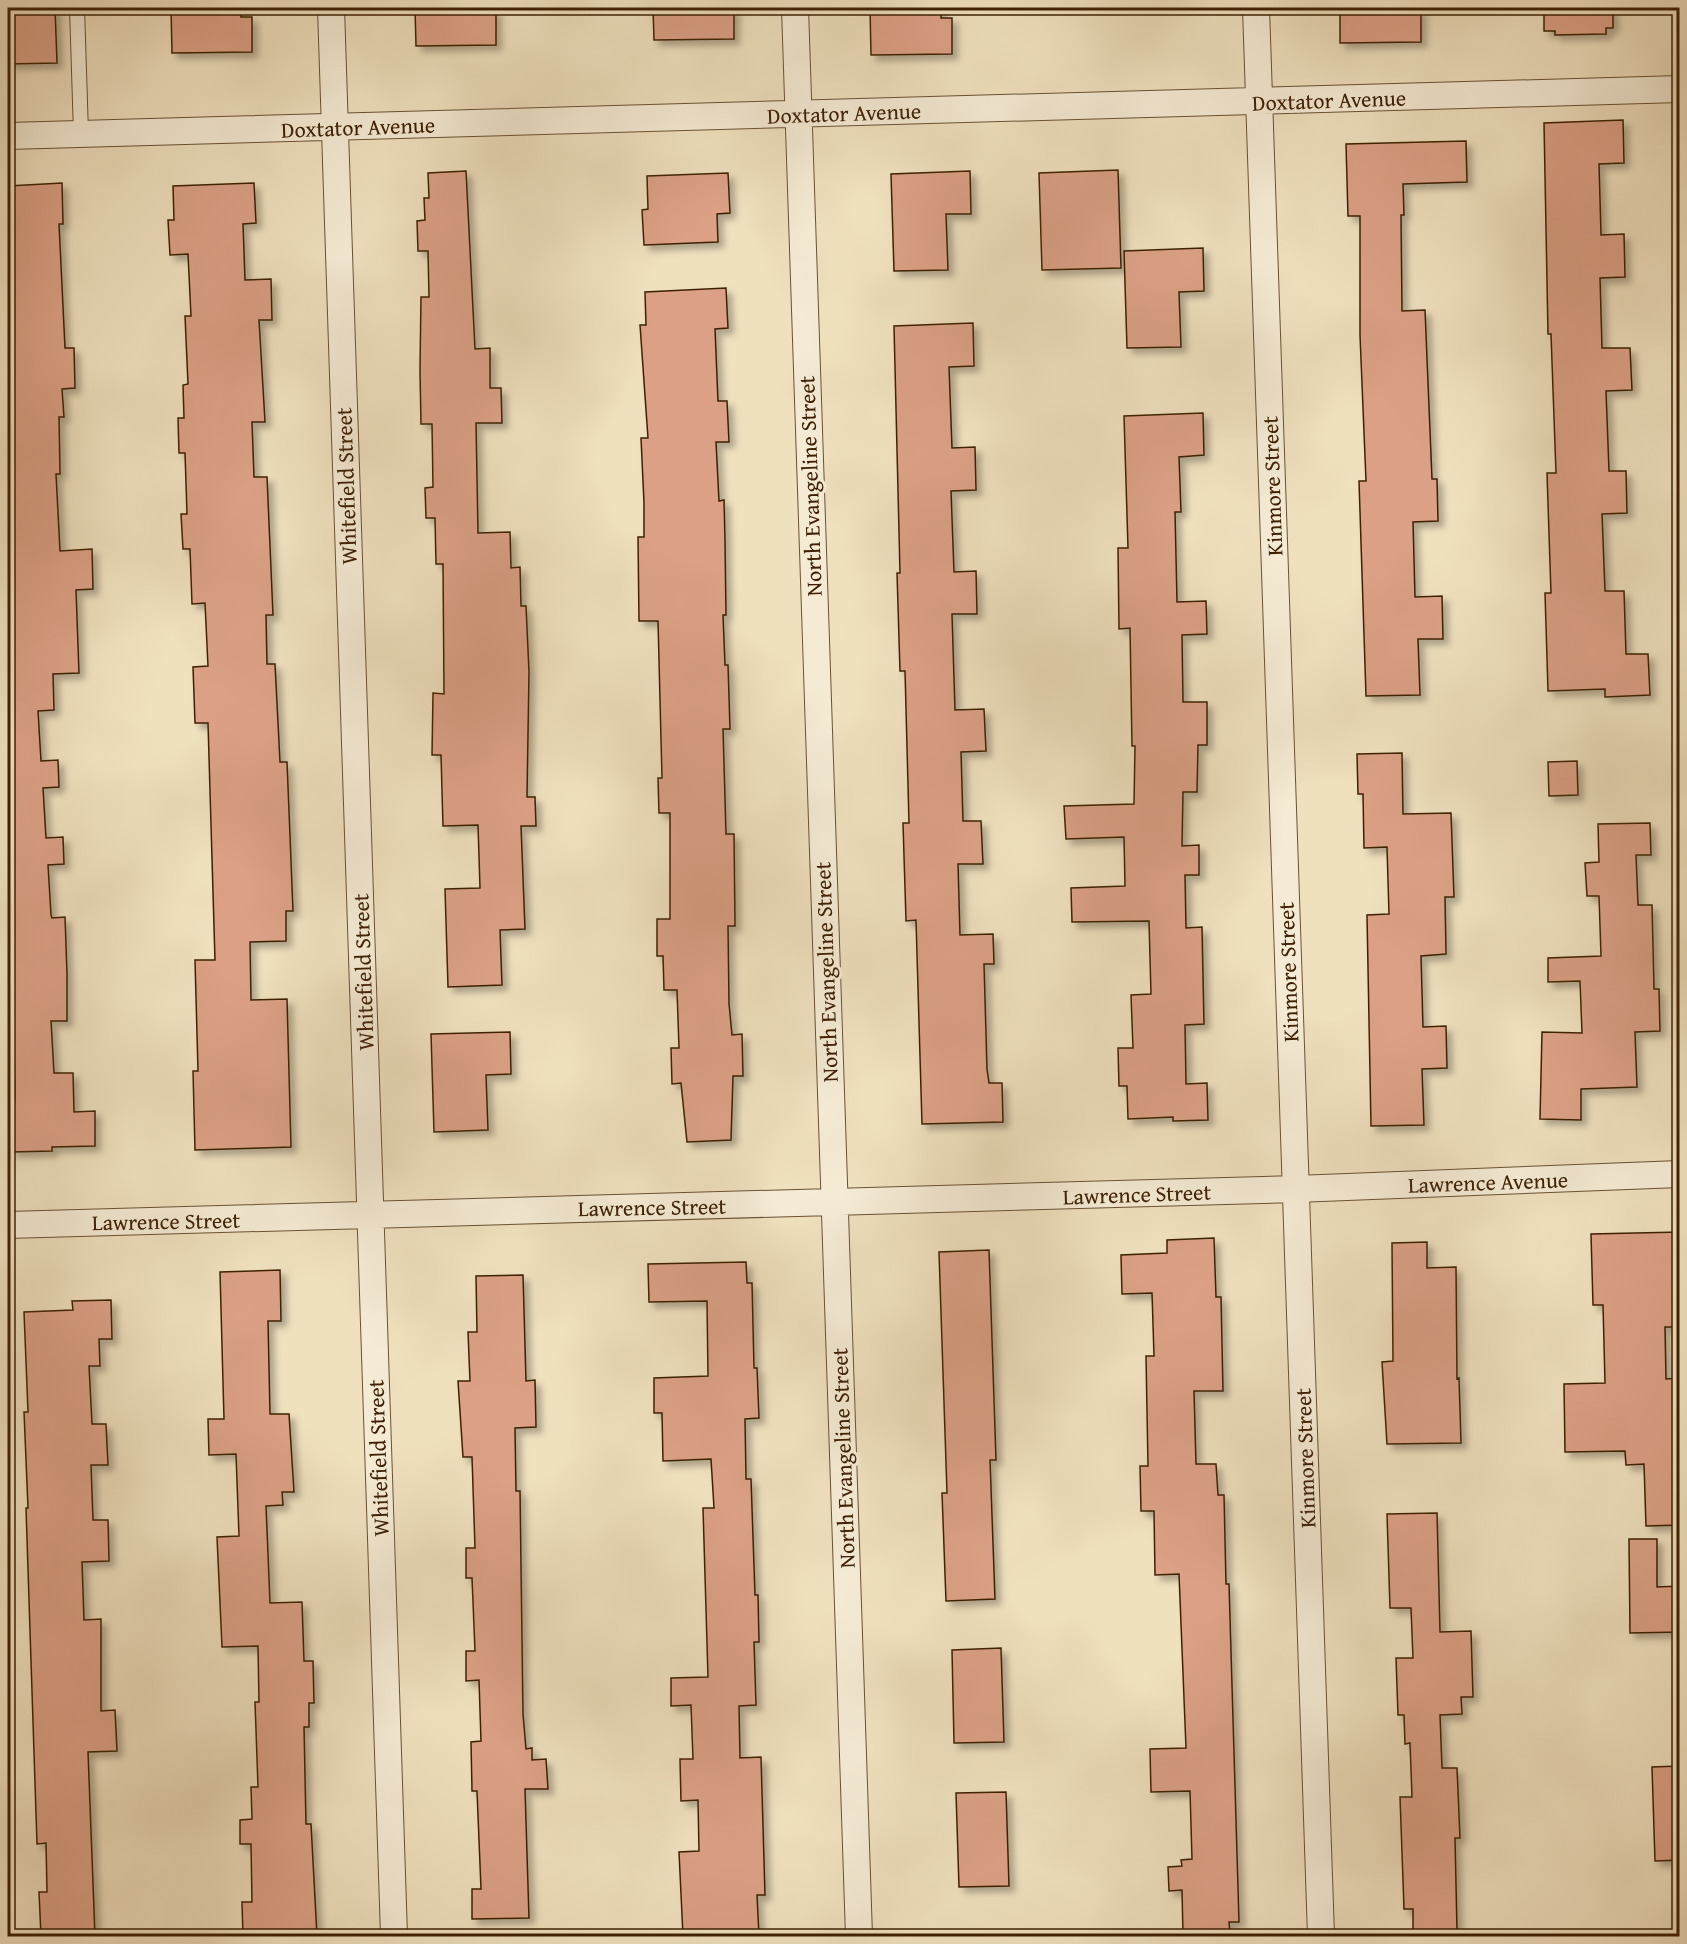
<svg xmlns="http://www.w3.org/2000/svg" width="1687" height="1944" font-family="'Gentium Book Plus',serif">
<defs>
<filter id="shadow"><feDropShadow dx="5.5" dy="5.5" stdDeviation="3" flood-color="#0004"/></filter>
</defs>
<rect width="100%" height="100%" fill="#efe0be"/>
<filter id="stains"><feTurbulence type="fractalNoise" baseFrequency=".00333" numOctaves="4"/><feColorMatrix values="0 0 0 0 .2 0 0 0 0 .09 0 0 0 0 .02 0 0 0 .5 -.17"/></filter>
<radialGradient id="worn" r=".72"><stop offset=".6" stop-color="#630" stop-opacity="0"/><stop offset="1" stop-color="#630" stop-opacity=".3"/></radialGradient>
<path fill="#dba085" stroke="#3e2105" stroke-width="1.5" filter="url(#shadow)" d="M 8,8 L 55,8 L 57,63 L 8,64 Z
M 171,8 L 241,8 L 241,17 L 252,17 L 252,52 L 172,53 Z
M 415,8 L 496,10 L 496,45 L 416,46 Z
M 653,8 L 734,8 L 734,39 L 654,40 Z
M 870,8 L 941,8 L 941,18 L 952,18 L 952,54 L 871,55 Z
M 1340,8 L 1421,8 L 1421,42 L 1340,43 Z
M 1544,8 L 1613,8 L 1613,28 L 1606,28 L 1606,34 L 1555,35 L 1555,31 L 1544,31 Z
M 1623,120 L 1624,163 L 1599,164 L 1601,235 L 1624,234 L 1625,277 L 1600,278 L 1602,348 L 1630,348 L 1632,390 L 1606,391 L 1609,471 L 1626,471 L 1627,513 L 1602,514 L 1605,591 L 1624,591 L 1626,654 L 1648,654 L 1650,695 L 1605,697 L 1605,689 L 1548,691 L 1545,593 L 1551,593 L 1547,473 L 1556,473 L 1551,334 L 1548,334 L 1544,123 Z
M 1466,141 L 1467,182 L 1403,184 L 1404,215 L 1401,215 L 1402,311 L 1425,310 L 1432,479 L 1437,479 L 1438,521 L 1413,522 L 1415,597 L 1442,596 L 1443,639 L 1418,639 L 1420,695 L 1366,696 L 1359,481 L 1366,481 L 1360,335 L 1360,216 L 1348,216 L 1346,144 Z
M 1118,170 L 1121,268 L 1042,270 L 1039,173 Z
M 466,171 L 475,349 L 490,348 L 490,388 L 501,388 L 502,423 L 476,423 L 478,533 L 510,532 L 511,568 L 520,567 L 521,606 L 526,606 L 529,672 L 527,797 L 535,797 L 536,826 L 521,826 L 525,929 L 500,930 L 502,985 L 448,987 L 445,889 L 480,888 L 478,825 L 443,826 L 441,755 L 432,755 L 433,693 L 444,694 L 443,564 L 436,564 L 435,518 L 426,518 L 425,488 L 433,487 L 432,424 L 421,424 L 420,371 L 421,297 L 429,297 L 428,251 L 418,251 L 417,221 L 425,220 L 424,198 L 429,198 L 428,173 Z
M 970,171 L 971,214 L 946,214 L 948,270 L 894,271 L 891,174 Z
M 728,173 L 730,213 L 717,214 L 718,242 L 644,245 L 642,210 L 648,209 L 647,176 Z
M 62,183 L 63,224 L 59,224 L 65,348 L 74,348 L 75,388 L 62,389 L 64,417 L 59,417 L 60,474 L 56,474 L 60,551 L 92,549 L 93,589 L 76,590 L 79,673 L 53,674 L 54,710 L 38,711 L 41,761 L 58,760 L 59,787 L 43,788 L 46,838 L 63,837 L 64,864 L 48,865 L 51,915 L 52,918 L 65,917 L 67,974 L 67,1021 L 51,1021 L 54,1073 L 73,1073 L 74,1112 L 95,1111 L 95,1146 L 52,1147 L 52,1151 L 11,1152 L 10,1113 L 14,1113 L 15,1092 L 8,820 L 8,186 Z
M 254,183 L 256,223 L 243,224 L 245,280 L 271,279 L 272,320 L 259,320 L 265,422 L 252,422 L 254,477 L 267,477 L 273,615 L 266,615 L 267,664 L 275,664 L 280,762 L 287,762 L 293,911 L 286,911 L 286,941 L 250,942 L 251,1000 L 287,999 L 291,1147 L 195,1150 L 193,1071 L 198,1071 L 195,960 L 215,960 L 208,723 L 195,723 L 193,667 L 208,666 L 205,603 L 192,604 L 190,549 L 183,549 L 181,514 L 187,514 L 185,453 L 179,453 L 178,418 L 184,418 L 183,385 L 188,384 L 185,316 L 191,316 L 188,254 L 170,255 L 168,220 L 174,220 L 173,186 Z
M 1203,248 L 1204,291 L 1179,292 L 1181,347 L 1127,348 L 1124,251 Z
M 726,288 L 728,328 L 715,329 L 718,401 L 727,401 L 729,442 L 716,442 L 719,501 L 724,500 L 725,541 L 726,615 L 723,615 L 725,665 L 728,665 L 730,729 L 723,729 L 726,834 L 734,834 L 735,926 L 728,926 L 729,1004 L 732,1035 L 742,1034 L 743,1076 L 733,1076 L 731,1140 L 687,1142 L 681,1083 L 672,1084 L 671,1048 L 679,1048 L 677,990 L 664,990 L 663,956 L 657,956 L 657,919 L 670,919 L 670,813 L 659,813 L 658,778 L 662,778 L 658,621 L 639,621 L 638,537 L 644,537 L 644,503 L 641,438 L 648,438 L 640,325 L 646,325 L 645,292 Z
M 973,323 L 974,366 L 949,367 L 952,448 L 975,447 L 976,490 L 951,491 L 954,572 L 976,571 L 977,614 L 952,614 L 955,710 L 984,709 L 986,751 L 961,752 L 963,821 L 981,821 L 983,864 L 958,864 L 960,935 L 993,934 L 994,964 L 984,964 L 987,1069 L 989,1083 L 1002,1083 L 1003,1122 L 922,1124 L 916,920 L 906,921 L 903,823 L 909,823 L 905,671 L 900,671 L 897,573 L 900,573 L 894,326 Z
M 1203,413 L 1204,455 L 1179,457 L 1181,512 L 1175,512 L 1177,602 L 1206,601 L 1207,634 L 1182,635 L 1183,702 L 1207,702 L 1207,745 L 1198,745 L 1197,792 L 1183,792 L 1182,846 L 1199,845 L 1199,875 L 1185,875 L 1186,928 L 1202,927 L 1204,1024 L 1185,1025 L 1186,1084 L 1207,1083 L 1208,1120 L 1173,1121 L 1173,1117 L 1128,1119 L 1127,1086 L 1119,1086 L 1118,1048 L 1133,1048 L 1131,995 L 1151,994 L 1149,921 L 1072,922 L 1071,888 L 1125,886 L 1124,837 L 1066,839 L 1064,806 L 1134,804 L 1135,746 L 1132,746 L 1130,628 L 1119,629 L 1118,548 L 1128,548 L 1124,416 Z
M 1402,753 L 1403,814 L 1451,813 L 1454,897 L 1445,897 L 1446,954 L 1421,956 L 1423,1027 L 1446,1026 L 1447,1068 L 1422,1069 L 1424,1125 L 1371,1126 L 1367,915 L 1389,914 L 1387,847 L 1364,848 L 1363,794 L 1358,794 L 1357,754 Z
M 1577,761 L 1578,795 L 1549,796 L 1548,762 Z
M 1650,823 L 1651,855 L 1636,855 L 1638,905 L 1652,905 L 1654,989 L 1659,989 L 1660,1031 L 1635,1032 L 1637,1087 L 1581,1089 L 1581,1120 L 1540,1119 L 1542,1032 L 1582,1033 L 1580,981 L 1548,982 L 1548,958 L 1601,956 L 1599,896 L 1587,896 L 1585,863 L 1599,862 L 1598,824 Z
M 510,1032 L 511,1074 L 486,1075 L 488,1130 L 434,1132 L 431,1034 Z
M 1680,1232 L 1680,1327 L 1665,1327 L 1666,1379 L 1680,1378 L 1680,1525 L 1646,1526 L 1644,1464 L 1626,1465 L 1625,1451 L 1565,1452 L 1564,1384 L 1605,1383 L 1603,1305 L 1593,1305 L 1591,1234 Z
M 1214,1238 L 1216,1297 L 1221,1297 L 1223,1391 L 1194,1391 L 1196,1464 L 1216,1464 L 1218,1495 L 1224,1495 L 1226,1584 L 1229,1584 L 1239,1922 L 1229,1922 L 1230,1934 L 1183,1935 L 1182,1890 L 1169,1891 L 1168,1867 L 1182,1866 L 1181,1860 L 1192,1859 L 1190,1791 L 1151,1792 L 1150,1749 L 1186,1748 L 1179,1574 L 1155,1575 L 1154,1511 L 1141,1511 L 1140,1466 L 1148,1466 L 1146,1356 L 1154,1356 L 1152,1293 L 1122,1294 L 1121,1255 L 1167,1253 L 1167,1240 Z
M 1427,1242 L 1427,1268 L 1456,1267 L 1457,1379 L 1459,1378 L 1461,1443 L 1387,1444 L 1382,1362 L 1393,1361 L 1392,1243 Z
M 989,1250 L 996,1460 L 990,1460 L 995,1599 L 946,1601 L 942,1493 L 947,1493 L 939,1252 Z
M 746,1262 L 747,1283 L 752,1283 L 754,1368 L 757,1368 L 759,1418 L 745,1419 L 746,1479 L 751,1479 L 755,1595 L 758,1595 L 759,1642 L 754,1642 L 756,1705 L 739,1706 L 740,1758 L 761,1757 L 765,1895 L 757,1895 L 759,1936 L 683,1936 L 679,1852 L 699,1851 L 698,1800 L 681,1801 L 680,1759 L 693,1759 L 691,1705 L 671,1706 L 671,1678 L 708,1677 L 703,1508 L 714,1508 L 711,1459 L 663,1461 L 662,1413 L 654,1413 L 654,1378 L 708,1376 L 707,1301 L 649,1302 L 648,1264 Z
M 280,1270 L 281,1321 L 268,1321 L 270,1414 L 289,1414 L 294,1492 L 282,1492 L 283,1505 L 266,1506 L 270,1603 L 302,1602 L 304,1661 L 313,1661 L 314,1703 L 309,1703 L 309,1727 L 304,1727 L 306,1824 L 311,1824 L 317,1936 L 243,1936 L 242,1902 L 252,1902 L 251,1844 L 240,1844 L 240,1820 L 252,1819 L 251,1787 L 258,1787 L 255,1702 L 259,1702 L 258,1646 L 222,1647 L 217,1537 L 239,1536 L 236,1454 L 209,1455 L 208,1419 L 224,1419 L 220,1272 Z
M 523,1275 L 526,1381 L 535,1380 L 536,1427 L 515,1428 L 516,1491 L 520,1491 L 523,1714 L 526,1749 L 532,1748 L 532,1760 L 546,1759 L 548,1789 L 525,1789 L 529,1918 L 472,1919 L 472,1889 L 481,1889 L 477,1791 L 472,1791 L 471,1742 L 481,1741 L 479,1680 L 466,1681 L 466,1651 L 475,1651 L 472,1578 L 466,1578 L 466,1548 L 475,1548 L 472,1457 L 463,1457 L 458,1381 L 470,1381 L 468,1332 L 477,1332 L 476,1276 Z
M 111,1300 L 112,1339 L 99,1339 L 100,1366 L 89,1366 L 92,1424 L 106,1424 L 108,1465 L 91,1465 L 93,1520 L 108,1520 L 109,1561 L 82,1562 L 84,1620 L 101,1619 L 101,1711 L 115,1710 L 117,1751 L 88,1752 L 95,1936 L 41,1936 L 39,1892 L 47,1892 L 46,1843 L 37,1844 L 26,1508 L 28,1508 L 24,1412 L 28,1412 L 24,1312 L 73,1310 L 72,1301 Z
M 1437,1513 L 1440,1632 L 1471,1631 L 1473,1697 L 1461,1697 L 1462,1714 L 1440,1715 L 1442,1768 L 1457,1768 L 1460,1838 L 1455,1838 L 1457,1930 L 1413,1932 L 1413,1909 L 1404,1909 L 1400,1797 L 1412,1797 L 1410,1743 L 1405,1744 L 1404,1715 L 1398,1715 L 1396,1658 L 1413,1658 L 1411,1608 L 1390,1608 L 1387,1514 Z
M 1629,1539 L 1657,1539 L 1657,1587 L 1680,1586 L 1680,1632 L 1630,1633 Z
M 1001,1648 L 1004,1742 L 954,1743 L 952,1650 Z
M 1680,1766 L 1680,1860 L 1655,1861 L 1652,1767 Z
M 1006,1792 L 1009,1886 L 959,1887 L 956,1793 Z"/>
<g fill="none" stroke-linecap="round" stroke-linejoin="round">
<g stroke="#6a5133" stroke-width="16">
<path id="service" d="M 77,8 L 81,134"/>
</g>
<g stroke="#6a5133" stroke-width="28">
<path id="minor" d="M 331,8 L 394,1936
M 795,8 L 859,1936
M 1256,8 L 1321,1936
M 8,136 L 1680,89
M 8,1225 L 1296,1189 L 1680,1174"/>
</g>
<use href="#service" stroke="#f5ebd5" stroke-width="14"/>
<use href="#minor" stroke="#f5ebd5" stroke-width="26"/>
</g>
<g text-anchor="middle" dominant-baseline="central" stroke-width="6" stroke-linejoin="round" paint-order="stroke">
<g font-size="22" fill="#3e2105" stroke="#f5ebd5">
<text transform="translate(1329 100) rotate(-2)">Doxtator Avenue</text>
<text transform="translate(844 113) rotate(-2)">Doxtator Avenue</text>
<text transform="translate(358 127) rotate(-2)">Doxtator Avenue</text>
<text transform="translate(346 486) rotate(-92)">Whitefield Street</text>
<text transform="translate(810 486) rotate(-92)">North Evangeline Street</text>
<text transform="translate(1272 486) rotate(-92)">Kinmore Street</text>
<text transform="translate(363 972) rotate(-92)">Whitefield Street</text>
<text transform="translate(826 972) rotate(-92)">North Evangeline Street</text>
<text transform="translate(1288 972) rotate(-92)">Kinmore Street</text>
<text transform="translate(1488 1182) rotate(-2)">Lawrence Avenue</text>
<text transform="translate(1137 1194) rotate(-2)">Lawrence Street</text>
<text transform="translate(652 1207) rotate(-1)">Lawrence Street</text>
<text transform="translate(166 1221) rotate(-1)">Lawrence Street</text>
<text transform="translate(378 1458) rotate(-92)">Whitefield Street</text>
<text transform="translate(843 1458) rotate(-92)">North Evangeline Street</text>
<text transform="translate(1305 1458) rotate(-92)">Kinmore Street</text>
</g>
</g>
<rect width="1687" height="1944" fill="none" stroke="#efe0be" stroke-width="30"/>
<rect x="9" y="9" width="1669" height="1926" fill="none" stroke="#3e2105" stroke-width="3"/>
<rect x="15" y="15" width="1657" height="1914" fill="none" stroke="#3e2105" stroke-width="1.5"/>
<rect width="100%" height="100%" filter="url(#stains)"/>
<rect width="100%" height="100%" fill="url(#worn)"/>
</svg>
